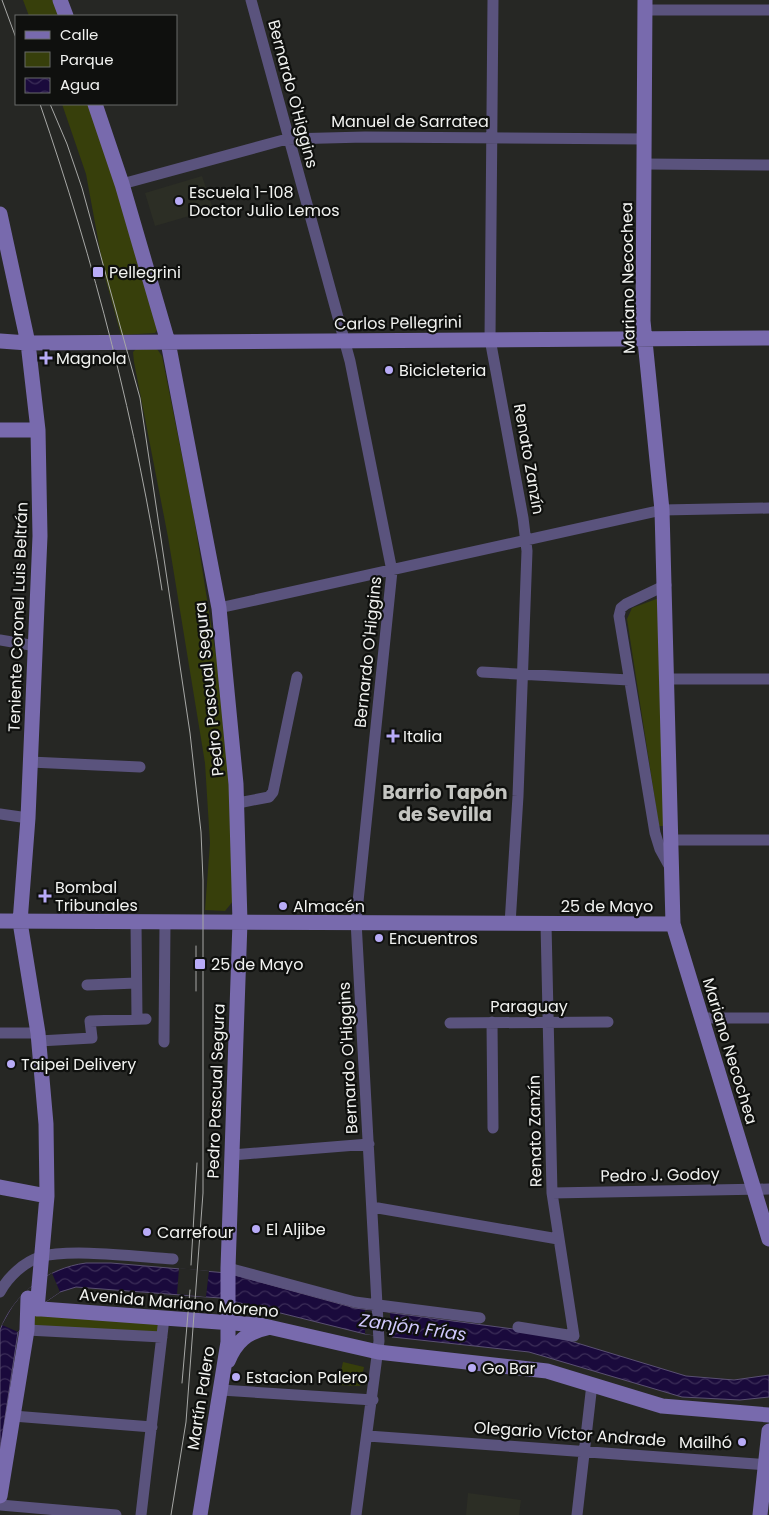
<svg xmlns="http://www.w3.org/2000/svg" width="769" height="1515" font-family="Poppins,sans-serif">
<defs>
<pattern id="water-waves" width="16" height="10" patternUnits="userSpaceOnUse" patternTransform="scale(1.25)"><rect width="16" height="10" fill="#1a0a3c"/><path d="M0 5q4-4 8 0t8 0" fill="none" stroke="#3c2e58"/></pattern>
</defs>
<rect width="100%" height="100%" fill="#262724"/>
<path fill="#2c2e25" d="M 202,176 L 213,209 L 155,226 L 145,193 Z
M 468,1493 L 521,1500 L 519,1515 L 466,1515 Z"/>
<path fill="#373f0b" d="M 23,0 L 53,0 L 59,16 L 29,16 Z
M 62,104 L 88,104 L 122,204 L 158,329 L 155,333 L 121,335 L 105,277 L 86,174 Z
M 136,349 L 157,349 L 162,356 L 193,511 L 221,687 L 230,774 L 234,900 L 225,911 L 205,910 L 210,843 L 205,763 L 168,537 L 134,362 L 133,352 Z
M 659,598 L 665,826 L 659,826 L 627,619 L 632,608 Z
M 27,1308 L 164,1318 L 162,1337 L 27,1330 Z
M 343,1362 L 364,1367 L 360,1386 L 338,1385 Z"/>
<path fill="url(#water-waves)" stroke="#5a5072" d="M 86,1263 L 111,1263 L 227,1273 L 355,1308 L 521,1330 L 567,1340 L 686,1376 L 734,1380 L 769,1375 L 769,1397 L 740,1400 L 682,1397 L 529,1352 L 365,1334 L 220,1298 L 76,1287 L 60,1292 L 41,1305 L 18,1332 L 0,1451 L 0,1330 C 14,1294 47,1268 86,1263 Z"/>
<path fill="#262724" d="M 179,1268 L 209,1271 L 206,1297 L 177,1294 Z
M 52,1273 L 60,1292 L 41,1305 L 18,1332 L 2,1325 L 13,1306 L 25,1291 Z
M 365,1310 L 390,1313 L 392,1338 L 365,1334 Z"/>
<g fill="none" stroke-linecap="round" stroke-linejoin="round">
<path stroke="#5a537d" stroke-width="11" d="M 251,0 L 350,361 L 392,571 L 356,921 L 379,1341 L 356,1515
M 493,0 L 490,339 L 523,518 L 527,551 L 518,796 L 510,924
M 645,10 L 769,10
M 645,164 L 769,165
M 122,184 L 287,139 L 365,137 L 645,139
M 666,585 L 626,604 L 621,608 L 619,616 L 655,833 L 660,849 L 671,869
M 219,608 L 662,510 L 769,508
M 0,640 L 36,646
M 482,672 L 629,680
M 668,679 L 769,679
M 30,762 L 140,767
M 238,803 L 269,797 L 273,792 L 297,677
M 0,814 L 28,818
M 671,840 L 769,840
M 136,922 L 137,1019
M 87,985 L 136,983
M 702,1018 L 769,1018
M 492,1022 L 493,1128
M 450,1023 L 608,1022
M 0,1033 L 38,1033
M 39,1041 L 92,1038 L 90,1021 L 146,1019
M 164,1042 L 165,922
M 232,1155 L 369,1144
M 552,1193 L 769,1189
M 372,1207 L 558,1239
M 228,1268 L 355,1302 L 480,1318
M 0,1292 C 8,1277 24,1262 40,1257 C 70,1248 139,1257 173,1259
M 518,1327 L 574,1336 L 552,1193 L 546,924
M 27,1330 L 162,1337
M 221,1390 L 373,1400
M 13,1416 L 152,1427
M 368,1436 L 769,1465
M 0,1505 L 116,1515
M 141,1515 L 164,1318
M 577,1515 L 592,1384"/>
<path stroke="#786aad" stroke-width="15" d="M 60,0 L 66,16
M 645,0 L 643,321 L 662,510 L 673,924 L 769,1239
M 95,104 L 122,184 L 168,342 L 219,608 L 236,784 L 240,922 L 228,1268 L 228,1342 L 200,1515
M 0,214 L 28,343 L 38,430 L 40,536 L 28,818 L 20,922 L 38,1033 L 46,1124 L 47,1196 L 37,1309
M 0,341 L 28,343 L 769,338
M 0,430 L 38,430
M 0,921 L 673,924
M 0,1187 L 47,1196
M 28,1308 L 260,1325 L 378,1352 L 547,1371 L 662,1406 L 769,1415
M 228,1361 C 236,1342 247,1332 267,1328
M 0,1496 L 27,1330 L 28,1298
M 760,1515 L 769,1431"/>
<path stroke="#a7a8a6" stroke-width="1" d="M 2,0 L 16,38
M 40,104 C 94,261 137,426 162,590
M 50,104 L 67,144 L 82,188 L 140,398 L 190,733 L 201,832 L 203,880 L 203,1193 L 186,1422 L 171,1515
M 196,946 L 196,991
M 191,1265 L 197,1163
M 182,1383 L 190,1290"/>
</g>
<g fill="#b8abf7" stroke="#0f100e" stroke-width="2">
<circle cx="179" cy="201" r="5"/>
<rect x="92" y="266" width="12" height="12" rx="2.5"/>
<path d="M43.5 350.5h5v5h5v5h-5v5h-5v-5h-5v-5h5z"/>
<circle cx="389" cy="370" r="5"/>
<path d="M390.5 728.5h5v5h5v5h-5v5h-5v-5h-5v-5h5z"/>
<path d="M42.5 888.5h5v5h5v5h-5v5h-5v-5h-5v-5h5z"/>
<circle cx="283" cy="906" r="5"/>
<circle cx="379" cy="938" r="5"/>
<rect x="194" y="958" width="12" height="12" rx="2.5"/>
<circle cx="11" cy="1064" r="5"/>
<circle cx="256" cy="1229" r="5"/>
<circle cx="147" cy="1232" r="5"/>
<circle cx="472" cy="1368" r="5"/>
<circle cx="236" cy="1377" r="5"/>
<circle cx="742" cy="1442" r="5"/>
</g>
<g text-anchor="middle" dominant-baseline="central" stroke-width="4.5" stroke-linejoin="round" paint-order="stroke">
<g font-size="16" fill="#f1f2f0" stroke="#0f100e">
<text transform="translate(293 94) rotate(75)">Bernardo O'Higgins</text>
<text x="410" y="121">Manuel de Sarratea</text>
<text transform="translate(628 278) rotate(-91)">Mariano Necochea</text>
<text transform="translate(398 323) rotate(-1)">Carlos Pellegrini</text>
<text transform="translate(529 459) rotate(80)">Renato Zanzín</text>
<text transform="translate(18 617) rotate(-88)">Teniente Coronel Luis Beltrán</text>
<text transform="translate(368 652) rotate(-84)">Bernardo O'Higgins</text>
<text transform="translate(209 689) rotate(-96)">Pedro Pascual Segura</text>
<text x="607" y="906">25 de Mayo</text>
<text x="529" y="1006">Paraguay</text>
<text transform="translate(730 1051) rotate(73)">Mariano Necochea</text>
<text transform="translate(348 1058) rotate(-93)">Bernardo O'Higgins</text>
<text transform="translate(216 1091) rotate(-88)">Pedro Pascual Segura</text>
<text transform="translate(535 1131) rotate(-91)">Renato Zanzín</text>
<text transform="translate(660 1175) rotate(-1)">Pedro J. Godoy</text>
<text transform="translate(179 1303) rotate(5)">Avenida Mariano Moreno</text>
<text transform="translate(201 1398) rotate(-81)">Martín Palero</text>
<text transform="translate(570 1434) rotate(4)">Olegario Víctor Andrade</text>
</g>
<g font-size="16" fill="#f1f2f0" stroke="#0f100e" text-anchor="start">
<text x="189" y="192">Escuela 1-108<tspan x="189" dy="18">Doctor Julio Lemos</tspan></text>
<text x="109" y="272">Pellegrini</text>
<text x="56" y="358">Magnola</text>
<text x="399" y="370">Bicicleteria</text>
<text x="403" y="736">Italia</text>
<text x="55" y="887">Bombal<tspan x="55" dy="18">Tribunales</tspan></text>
<text x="293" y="906">Almacén</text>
<text x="389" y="938">Encuentros</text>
<text x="211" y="964">25 de Mayo</text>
<text x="21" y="1064">Taipei Delivery</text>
<text x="266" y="1229">El Aljibe</text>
<text x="157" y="1232">Carrefour</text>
<text x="482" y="1368">Go Bar</text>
<text x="246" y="1377">Estacion Palero</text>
<text x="732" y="1442" text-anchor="end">Mailhó</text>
</g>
<g font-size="18" font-style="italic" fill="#d1c9fd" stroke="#0f100e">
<text transform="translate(413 1327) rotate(8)">Zanjón Frías</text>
</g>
<g font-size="19" font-weight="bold" fill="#c4c5c1" stroke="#0f100e">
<text x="445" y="792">Barrio Tapón<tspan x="445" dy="22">de Sevilla</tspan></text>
</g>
</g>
<rect x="15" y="15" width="162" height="90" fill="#0f100e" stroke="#696a68"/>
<rect x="25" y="31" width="25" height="8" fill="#786aad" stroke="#696a68"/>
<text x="60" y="40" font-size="15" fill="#f1f2f0">Calle</text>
<rect x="25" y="52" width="25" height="15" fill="#373f0b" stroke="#696a68"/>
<text x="60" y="65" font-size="15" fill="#f1f2f0">Parque</text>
<rect x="25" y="78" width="25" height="15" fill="url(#water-waves)" stroke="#696a68"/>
<text x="60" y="90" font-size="15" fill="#f1f2f0">Agua</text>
</svg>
